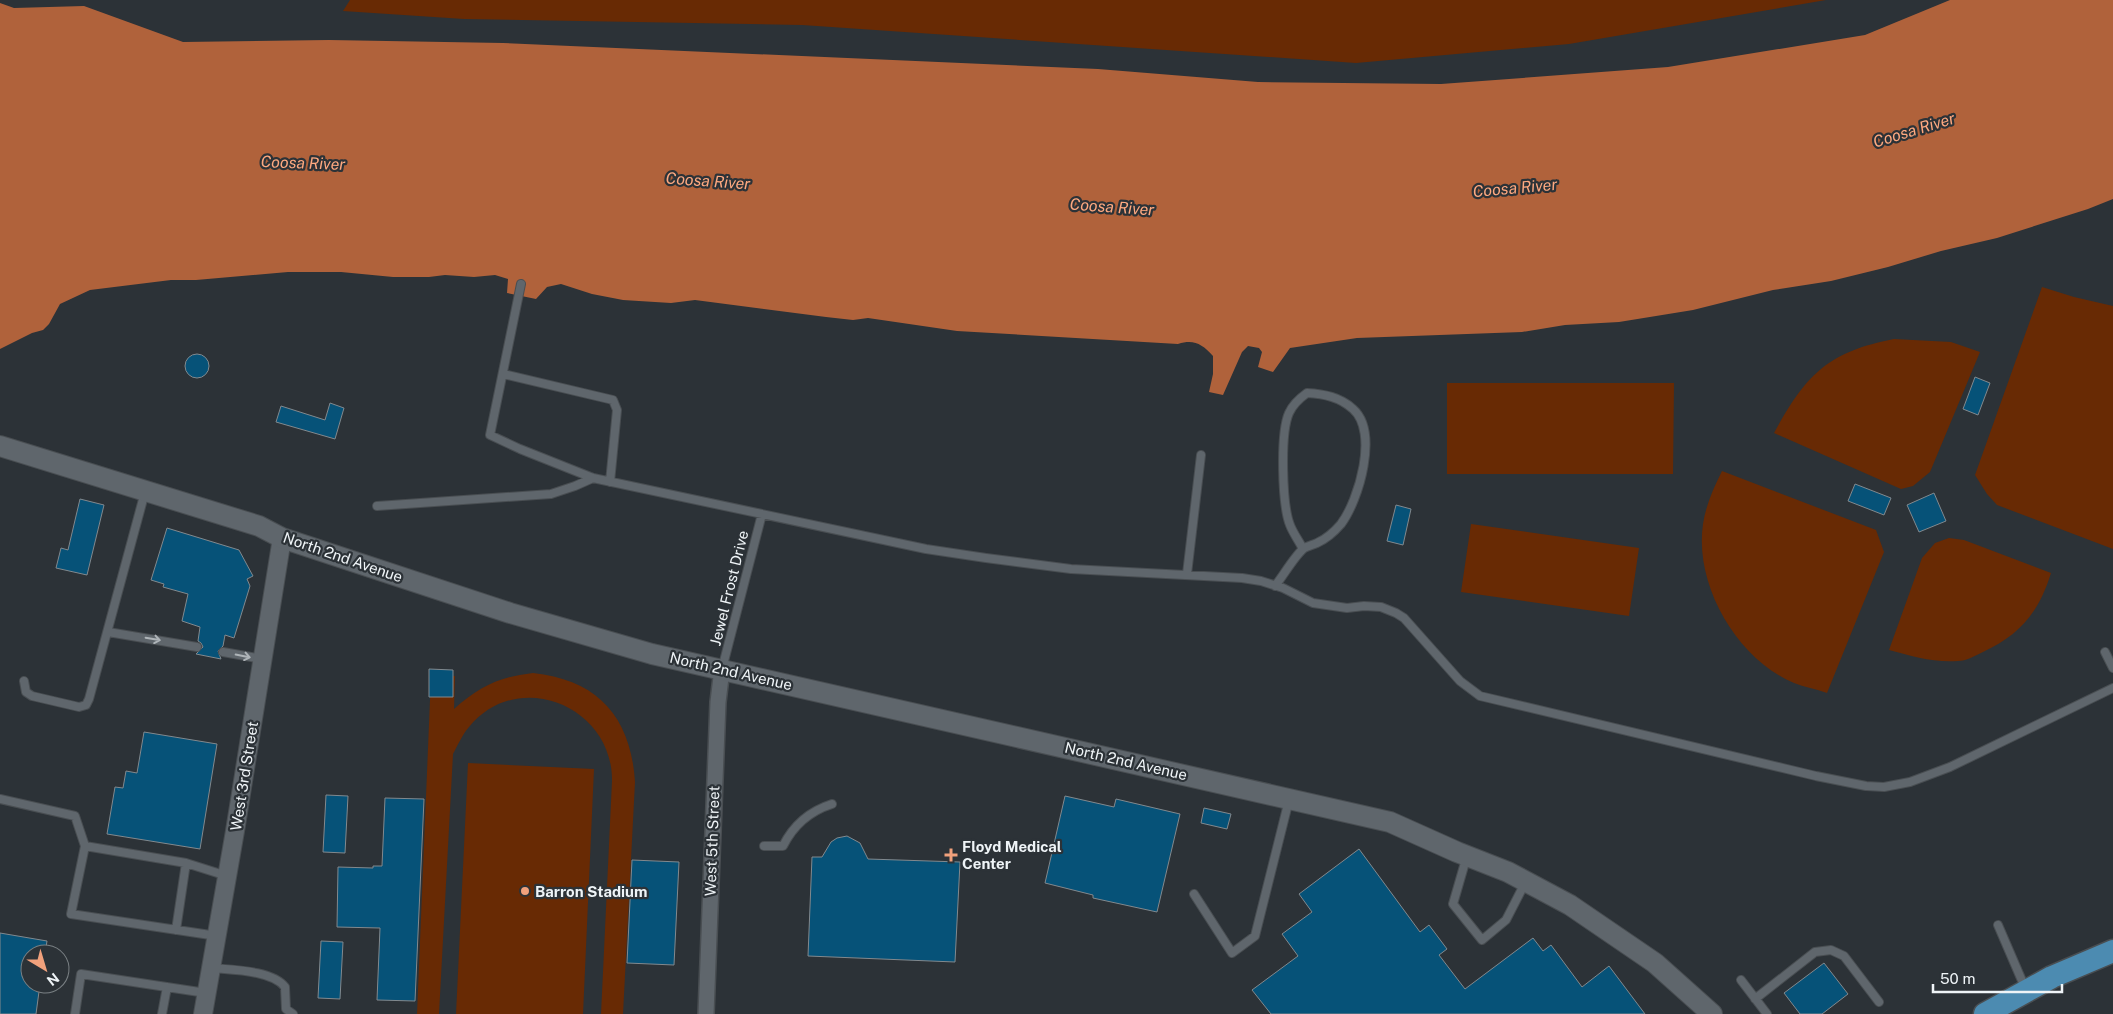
<svg xmlns="http://www.w3.org/2000/svg" width="2113" height="1014" font-family="'Public Sans',sans-serif">
<rect width="100%" height="100%" fill="#2c3237"/>
<path fill="#682a04" d="M 350,0 L 1826,0 L 1569,44 L 1356,63 L 802,25 L 464,19 L 343,11 Z
M 2042,287 L 2074,297 L 2113,306 L 2113,549 L 1997,505 L 1987,494 L 1975,475 Z
M 1894,339 L 1951,342 L 1980,352 L 1930,472 L 1913,486 L 1901,489 L 1774,433 C 1806,375 1827,352 1894,339 Z
M 1447,383 L 1674,383 L 1673,474 L 1447,474 Z
M 1722,471 L 1876,530 L 1884,552 L 1827,693 C 1816,689 1804,687 1794,683 C 1737,659 1694,585 1703,524 C 1706,505 1713,489 1722,471 Z
M 1471,524 L 1639,548 L 1629,616 L 1461,592 Z
M 1949,538 L 1964,540 L 2051,573 C 2039,612 2020,635 1983,652 C 1975,656 1966,661 1958,661 C 1934,663 1912,656 1889,650 L 1922,558 L 1935,543 Z
M 533,673 C 598,680 631,717 635,782 L 623,1014 L 601,1014 L 612,781 C 613,706 518,667 469,727 C 462,735 458,745 453,754 L 439,1014 L 417,1014 L 431,676 L 455,676 L 454,709 C 480,686 499,677 533,673 Z
M 468,763 L 594,769 L 583,1014 L 456,1014 Z"/>
<path fill="#b0623b" d="M 1950,0 L 2113,0 L 2113,199 L 2088,209 L 1997,238 L 1941,251 L 1888,267 L 1831,281 L 1773,290 L 1693,310 L 1619,322 L 1565,325 L 1522,332 L 1357,338 L 1290,348 L 1273,372 L 1258,367 L 1262,352 L 1259,348 L 1248,346 L 1242,352 L 1223,395 L 1209,392 L 1213,374 L 1213,356 C 1202,344 1194,339 1178,344 L 957,331 L 868,318 L 853,320 L 826,317 L 695,300 L 671,303 L 623,300 L 592,294 L 561,284 L 547,287 L 536,299 L 507,293 L 508,279 L 495,275 L 474,277 L 445,275 L 429,277 L 393,277 L 341,272 L 288,272 L 196,280 L 171,280 L 90,290 L 60,304 L 49,324 L 43,330 L 32,333 L 0,349 L 0,3 L 14,8 L 84,6 L 183,42 L 329,40 L 503,43 L 1098,69 L 1258,82 L 1441,84 L 1668,67 L 1865,35 Z"/>
<path fill="#065278" stroke="#82898e" d="M185 366a12 12 0 1 1 24 0a12 12 0 1 1-24 0Z
M 1975,377 L 1990,383 L 1978,415 L 1963,409 Z
M 330,403 L 344,408 L 335,439 L 276,422 L 281,406 L 325,420 Z
M 1855,484 L 1891,498 L 1884,515 L 1848,501 Z
M 1934,493 L 1946,521 L 1919,532 L 1907,505 Z
M 80,499 L 104,505 L 87,575 L 56,568 L 61,548 L 68,550 Z
M 1396,505 L 1411,509 L 1403,545 L 1387,541 Z
M 167,528 L 239,550 L 253,576 L 247,579 L 250,586 L 234,638 L 225,635 L 223,646 L 218,651 L 221,659 L 196,654 L 203,647 L 201,643 L 198,641 L 200,627 L 182,621 L 188,594 L 163,587 L 164,584 L 151,580 Z
M 429,669 L 453,670 L 453,697 L 429,697 Z
M 144,732 L 217,744 L 200,849 L 107,834 L 115,787 L 123,788 L 126,771 L 137,773 Z
M 326,795 L 348,796 L 345,853 L 323,852 Z
M 1065,796 L 1114,807 L 1116,799 L 1180,814 L 1157,912 L 1093,898 L 1093,895 L 1045,883 Z
M 385,798 L 424,799 L 415,1001 L 377,1000 L 380,928 L 337,927 L 338,867 L 373,868 L 373,866 L 382,866 Z
M 1204,808 L 1231,814 L 1227,829 L 1201,823 Z
M 847,836 L 860,843 L 868,859 L 960,862 L 955,962 L 808,956 L 812,857 L 822,857 L 831,842 L 837,838 Z
M 1359,849 L 1420,932 L 1429,925 L 1447,949 L 1439,955 L 1465,989 L 1533,938 L 1543,951 L 1551,945 L 1582,987 L 1609,966 L 1645,1014 L 1271,1014 L 1252,990 L 1298,956 L 1282,934 L 1312,912 L 1299,894 Z
M 632,860 L 679,862 L 674,965 L 627,963 Z
M 0,933 L 47,941 L 45,954 L 30,954 L 30,984 L 40,984 L 36,1014 L 0,1014 Z
M 321,941 L 343,942 L 340,999 L 318,998 Z
M 1824,963 L 1848,994 L 1822,1014 L 1800,1014 L 1784,993 Z"/>
<g fill="none" stroke-linecap="round" stroke-linejoin="round">
<g stroke="#494e52" stroke-width="10">
<path id="service" d="M 521,284 L 490,435 L 520,449 L 593,478 L 926,549 L 986,558 L 1071,569 L 1242,578 L 1261,581 L 1283,588 L 1313,603 L 1347,608 L 1364,606 L 1381,607 L 1396,613 L 1404,618 L 1460,681 L 1480,696 L 1816,776 L 1866,786 L 1884,787 L 1910,782 L 1950,767 L 2113,688
M 503,374 L 613,400 L 617,410 L 610,482
M 377,506 L 551,494 L 575,486 L 593,478
M 1187,574 L 1201,455
M 1275,586 C 1283,576 1294,557 1303,549 C 1307,546 1313,545 1317,543 C 1326,539 1335,531 1341,524 C 1359,500 1379,432 1353,409 C 1340,397 1324,394 1307,393 C 1300,398 1293,404 1289,413 C 1280,433 1282,505 1290,525 C 1293,533 1299,541 1303,549
M 108,632 L 197,647
M 223,652 L 262,659
M 2105,652 L 2113,668
M 722,669 L 762,514
M 24,681 L 26,692 L 32,696 L 79,707 L 86,705 L 89,699 L 145,492
M 0,799 L 75,816 L 85,846
M 764,846 L 783,846 C 793,826 810,811 832,804
M 1464,866 L 1453,904 L 1482,940 L 1506,920 L 1526,881
M 1194,894 L 1232,953 L 1255,936 L 1289,800
M 1998,925 L 2026,990
M 176,930 L 186,863
M 217,936 L 71,914 L 85,846 L 186,863 L 227,876
M 211,968 C 231,970 272,970 285,987 L 286,1009 L 293,1014
M 1741,980 L 1767,1014
M 1755,999 L 1815,952 L 1831,950 L 1844,956 L 1879,1002
M 75,1014 L 81,974 L 206,993
M 162,1014 L 167,987"/>
</g>
<g stroke="#494e52" stroke-width="18">
<path id="minor" d="M 706,1014 L 718,702 L 722,669"/>
</g>
<g stroke="#494e52" stroke-width="20">
<path id="tertiary" d="M 203,1014 L 235,831 L 282,538"/>
</g>
<g stroke="#494e52" stroke-width="22">
<path id="secondary" d="M 0,446 L 259,526 L 282,538 L 510,613 L 652,654 L 1390,822 L 1457,852 L 1508,872 L 1570,905 L 1655,963 L 1712,1014"/>
</g>
<g stroke="#494e52" stroke-width="25">
<path id="primary" d="M 1985,1014 L 2052,977 L 2113,951"/>
</g>
<use href="#service" stroke="#5f666c" stroke-width="8"/>
<use href="#minor" stroke="#5f666c" stroke-width="15"/>
<use href="#tertiary" stroke="#5f666c" stroke-width="18"/>
<use href="#secondary" stroke="#5f666c" stroke-width="20"/>
<use href="#primary" stroke="#4c8bb1" stroke-width="22"/>
</g>
<defs><path id="oneway-shaft" d="M-6 0H5M1.5-3L5.5 0L1.5 3" fill="none" stroke-width="1.6" stroke-linecap="round" stroke-linejoin="round" transform="scale(1.25)"/></defs>
<g stroke="#aeb4b8">
<use href="#oneway-shaft" transform="translate(153 639) rotate(10)"/>
<use href="#oneway-shaft" transform="translate(243 656) rotate(11)"/>
</g>
<g fill="#f1a17c" stroke="#2c3237" stroke-width="2">
<path d="M948.5 847.5h5v5h5v5h-5v5h-5v-5h-5v-5h5z"/>
<circle cx="525" cy="891" r="5"/>
</g>
<g text-anchor="middle" dominant-baseline="central" stroke-width="4.5" stroke-linejoin="round" paint-order="stroke">
<g font-size="15" fill="#eff4f7" stroke="#2c3237">
<text transform="translate(343 557) rotate(19)">North 2nd Avenue</text>
<text transform="translate(729 588) rotate(-76)">Jewel Frost Drive</text>
<text transform="translate(731 671) rotate(13)">North 2nd Avenue</text>
<text transform="translate(1126 761) rotate(13)">North 2nd Avenue</text>
<text transform="translate(244 776) rotate(-81)">West 3rd Street</text>
<text transform="translate(712 841) rotate(-88)">West 5th Street</text>
</g>
<g font-size="15" font-weight="bold" fill="#eff4f7" stroke="#2c3237" text-anchor="start">
<text x="962" y="846">Floyd Medical<tspan x="962" dy="17">Center</tspan></text>
<text x="535" y="891">Barron Stadium</text>
</g>
<g font-size="16" font-style="italic" fill="#fea980" stroke="#2c3237">
<text transform="translate(1914 130) rotate(-17)">Coosa River</text>
<text transform="translate(303 163) rotate(2)">Coosa River</text>
<text transform="translate(708 181) rotate(4)">Coosa River</text>
<text transform="translate(1515 188) rotate(-5)">Coosa River</text>
<text transform="translate(1112 207) rotate(4)">Coosa River</text>
</g>
</g>
<g transform="translate(45 969) rotate(142)"><circle r="24" fill="#2c3237" stroke="#7a8084"/>
<path d="M0-4L9 19L0 12L-9 19Z" fill="#f1a17c"/>
<text y="-8" font-size="14" font-weight="bold" text-anchor="middle" fill="#eff4f7">N</text>
</g>
<path d="M1933 984v8h129v-8" fill="none" stroke="#eff4f7" stroke-width="2.5"/>
<text x="1940" y="984" font-size="15" fill="#eff4f7" stroke="#2c3237" stroke-width="4" paint-order="stroke">50 m</text>
</svg>
